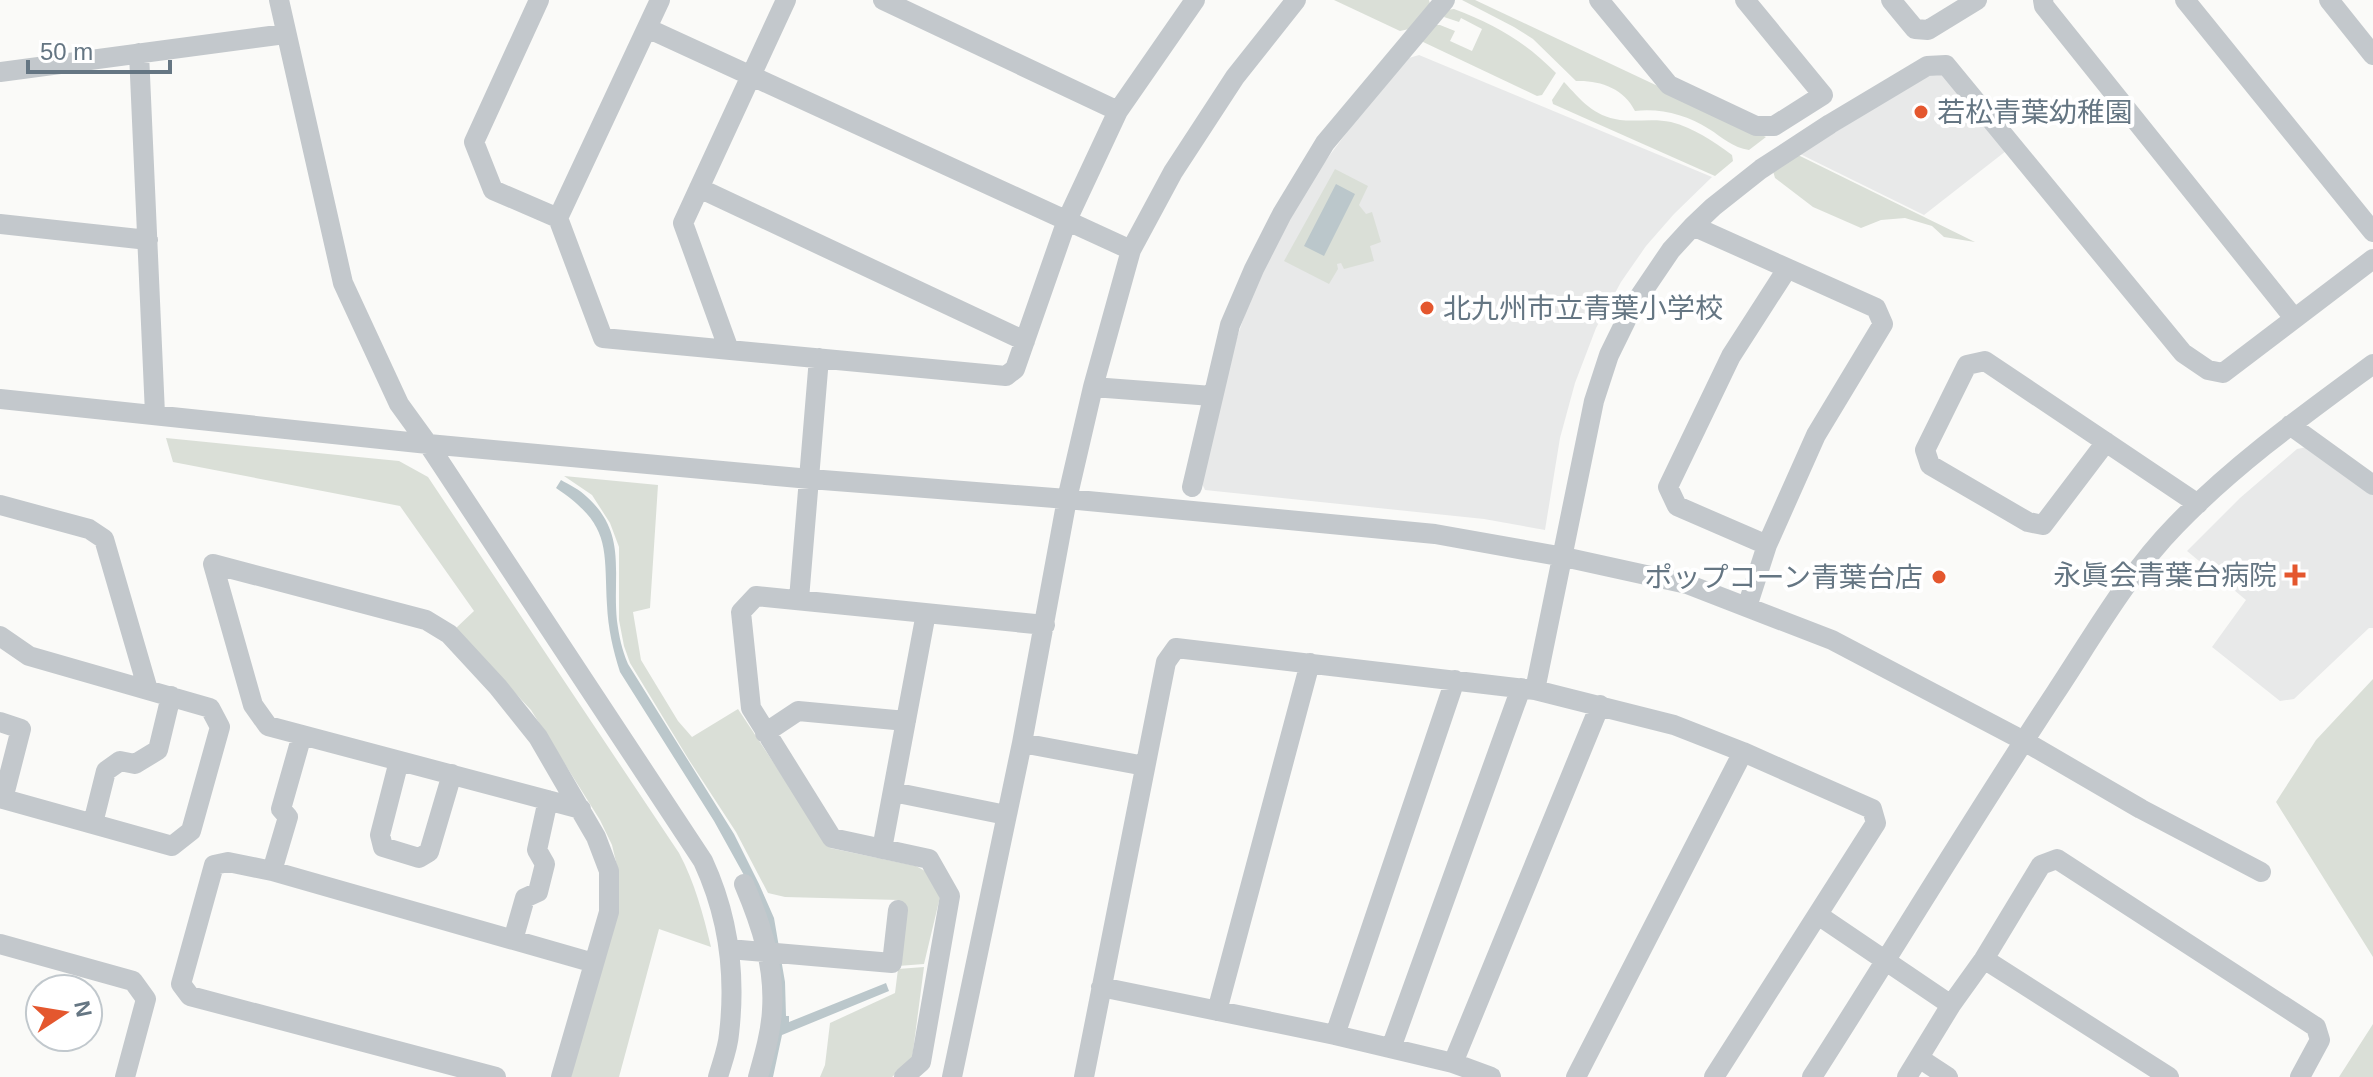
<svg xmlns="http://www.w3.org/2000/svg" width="2373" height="1077" font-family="Helvetica,'Noto Sans JP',sans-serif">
<rect width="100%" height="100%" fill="#fafaf8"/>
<path fill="#e8e9e9" d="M 1419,55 L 1712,177 L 1674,214 L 1646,246 L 1621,282 L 1596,328 L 1575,383 L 1560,438 L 1545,530 L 1484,519 L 1205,490 L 1199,477 L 1222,381 L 1254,288 L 1302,192 L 1369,103 L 1409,58 Z
M 1931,73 L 1942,73 L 2006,151 L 1924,215 L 1800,154 Z
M 2307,447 L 2373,494 L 2373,628 L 2369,628 L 2294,699 L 2280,701 L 2212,647 L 2246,600 L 2187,551 L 2240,498 L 2297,449 Z"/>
<path fill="#dadfd7" d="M 1334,0 L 1429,0 L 1430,4 L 1409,29 L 1400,31 Z
M 1462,0 L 1475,0 L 1766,137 L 1749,150 C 1733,148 1722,137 1709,129 C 1687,115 1661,108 1635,111 C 1624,88 1599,80 1576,81 L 1533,39 L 1514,27 Z
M 1454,9 C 1496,25 1524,41 1556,73 L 1542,95 L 1537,96 L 1421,41 L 1434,25 L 1440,25 L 1455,31 L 1450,41 L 1472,51 L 1482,29 L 1461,18 L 1459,22 L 1444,17 L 1447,10 Z
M 1564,82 C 1581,100 1593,116 1620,120 C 1637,122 1654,118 1671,122 C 1694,128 1713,141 1732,155 L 1733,161 L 1715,176 L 1553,104 L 1552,100 Z
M 1798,155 L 1975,242 L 1944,237 L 1932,226 L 1905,218 L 1881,220 L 1861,228 L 1813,207 L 1775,178 L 1773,171 Z
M 1335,169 L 1368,186 L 1359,205 L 1366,214 L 1372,212 L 1381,242 L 1370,246 L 1374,261 L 1344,269 L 1341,263 L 1337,264 L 1338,269 L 1329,284 L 1284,261 Z
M 166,438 L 399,461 L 428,477 L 679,853 C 695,883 703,914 711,947 L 659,929 L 619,1077 L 571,1077 L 617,866 L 612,845 L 600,820 L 531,710 L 455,629 L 474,611 L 400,506 L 173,462 Z
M 564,476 L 658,485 L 650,608 L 633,612 L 641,660 L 678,721 L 692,737 L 738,709 L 830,848 L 916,866 L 925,871 L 940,897 L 924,964 L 898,966 L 902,910 L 899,900 L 785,897 L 768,893 L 736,832 L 689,760 L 630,663 L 624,646 L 619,620 L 619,547 L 610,523 L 592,495 Z
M 2373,679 L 2373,957 L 2276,802 L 2316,740 Z
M 924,967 L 912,1059 L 892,1077 L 820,1077 L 825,1065 L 830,1023 L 895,993 L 898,969 Z
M 2373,1024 L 2373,1077 L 2339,1077 Z"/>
<path fill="#bbc7cb" d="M 1336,184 L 1355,194 L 1324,256 L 1304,246 Z
M 561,480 C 570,485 580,490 587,497 C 628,534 612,574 617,621 C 619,636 622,650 628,664 L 734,834 L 759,884 L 774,918 L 785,982 L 786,1016 L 789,1016 L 789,1022 L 886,983 L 889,991 L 782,1035 L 773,1077 L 764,1077 L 777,1028 L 750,886 L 714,821 L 620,672 C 613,650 608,628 607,605 C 604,546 611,525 556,488 Z"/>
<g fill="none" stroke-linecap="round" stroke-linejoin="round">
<path stroke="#c3c8cc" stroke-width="20" d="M 279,0 L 343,283 L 399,404 L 428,444 L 703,861 C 728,915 736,975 729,1034 C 728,1048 722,1063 718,1077
M 539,0 L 474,142 L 493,190 L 558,218 L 603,338 L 1006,376 L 1015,369 L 1067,220 L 1118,111 L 1195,0
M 883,0 L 1118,111
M 1599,0 L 1669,85 L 1756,126 L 1774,126 L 1823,95 L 1745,0
M 1891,0 L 1915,29 L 1928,30 L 1977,0
M 2043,0 L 2044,6 L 2294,318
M 2185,0 L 2373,232
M 2329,0 L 2373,55
M 647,28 L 1131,250
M 139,53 L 155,414
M 0,72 L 285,34
M 699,188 L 1025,341
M 558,218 L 660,0
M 0,224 L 148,240
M 1693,226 L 1876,308 L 1883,324 L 1816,435 L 1767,545 L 1747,607
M 729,350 L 683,223 L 786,0
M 1093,387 L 1212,396
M 0,399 L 428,444 L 810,479 L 1067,499 L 1435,534 L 1564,557 L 1687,584 L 1832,640 L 2024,741 L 2141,809 L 2261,872
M 2290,425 L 2373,485
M 2106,442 L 2043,525 L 2028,522 L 1930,465 L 1925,450 L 1967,365 L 1985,361 L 2198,504
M 1192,487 L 1230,325 L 1254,269 L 1282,214 L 1325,143 L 1445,0
M 0,505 L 89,529 L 104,539 L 148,690
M 1767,545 L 1677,506 L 1668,487 L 1731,356 L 1787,269
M 799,599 L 819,358
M 0,636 L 29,656 L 210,708 L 220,727 L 191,831 L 172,846 L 0,798
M 1535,690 L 1594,401 L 1609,355 L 1633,306 L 1671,250 L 1693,226 L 1713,207 L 1761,169 L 1830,124 L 1927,66 L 1946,65 L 2183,353 L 2208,370 L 2223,373 L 2373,259
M 0,722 L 21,729 L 3,799
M 765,733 L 798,711 L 906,721
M 1022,743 L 1145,766
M 399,761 L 380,835 L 383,847 L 419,858 L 429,852 L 452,774
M 893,792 L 1006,815
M 93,823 L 106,771 L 120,761 L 135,764 L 158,750 L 171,696
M 882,849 L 926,613
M 272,871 L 288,817 L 281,809 L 302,735
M 744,884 C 761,924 775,966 772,1010 C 771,1032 764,1056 758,1077
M 1818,915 L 1951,1005
M 513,940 L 525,898 L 538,892 L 545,864 L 537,850 L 548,800
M 0,944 L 133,981 L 146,999 L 125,1077
M 729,949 L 892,963 L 898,910
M 1984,959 L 2169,1077
M 1101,987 L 1335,1035 L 1453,1063 L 1491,1077
M 1217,1011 L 1310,663
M 1335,1035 L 1455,680
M 1391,1048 L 1521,688
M 1919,1058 L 1948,1077
M 1453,1063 L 1600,705
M 496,1077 L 190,996 L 181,984 L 214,865 L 228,862 L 272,871 L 594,963
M 561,1077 L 609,912 L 609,871 L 596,837 L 538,737 L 498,687 L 449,634 L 426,620 L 213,564 L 253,705 L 268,726 L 581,809
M 904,1077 L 921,1062 L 950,896 L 929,859 L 832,838 L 751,708 L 741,612 L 756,596 L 1045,625
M 952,1077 L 1022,743 L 1067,499 L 1093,387 L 1131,250 L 1173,172 L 1235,77 L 1296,0
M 1084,1077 L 1166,662 L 1176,648 L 1535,690 L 1674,725 L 1743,752 L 1872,809 L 1876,823 L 1714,1077
M 1576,1077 L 1743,752
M 1812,1077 C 1894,949 1972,819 2056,692 C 2093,636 2128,574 2176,525 C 2235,464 2305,414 2373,364
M 1907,1077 L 1951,1005 L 1984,959 L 2041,865 L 2057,859 L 2316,1027 L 2320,1040 L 2300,1077"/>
</g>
<g fill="#e4572e" stroke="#fff" stroke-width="3">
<circle cx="1921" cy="112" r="8"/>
<circle cx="1427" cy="308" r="8"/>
<path d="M2291 563h8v8h8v8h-8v8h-8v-8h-8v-8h8z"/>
<circle cx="1939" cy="577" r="8"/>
</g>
<g text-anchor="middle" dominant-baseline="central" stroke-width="8" stroke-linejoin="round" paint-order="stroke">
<g font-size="28" fill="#657683" stroke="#fff" text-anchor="start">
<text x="1937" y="112">若松青葉幼稚園</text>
<text x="1443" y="308">北九州市立青葉小学校</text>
<text x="2277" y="575" text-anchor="end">永眞会青葉台病院</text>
<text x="1923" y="577" text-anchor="end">ポップコーン青葉台店</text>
</g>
</g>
<g transform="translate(64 1013) rotate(78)"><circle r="38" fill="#ffffff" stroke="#c1c8cd" stroke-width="2"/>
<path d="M0-6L14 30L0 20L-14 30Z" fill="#e4572e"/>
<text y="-12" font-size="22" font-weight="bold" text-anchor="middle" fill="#657683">N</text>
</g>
<path d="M28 60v12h142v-12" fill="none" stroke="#657683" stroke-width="4"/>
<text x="40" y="60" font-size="24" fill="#657683" stroke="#ffffff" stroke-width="6" paint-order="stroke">50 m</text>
</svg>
